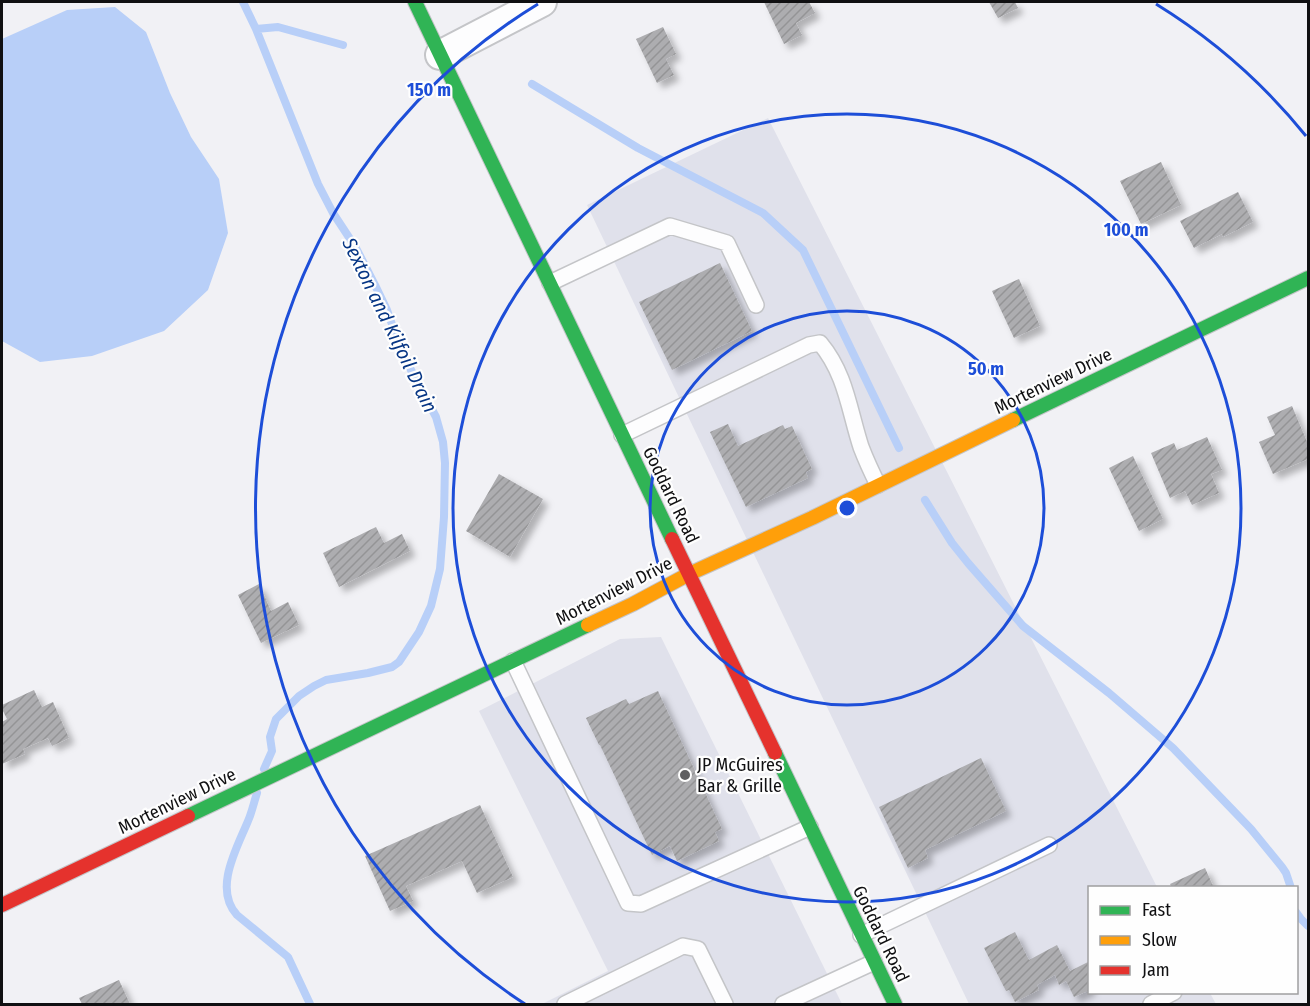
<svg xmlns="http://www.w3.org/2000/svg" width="1310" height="1006" font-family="'Fira Sans Condensed',sans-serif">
<defs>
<pattern id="building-hatch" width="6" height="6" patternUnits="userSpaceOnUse" patternTransform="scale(1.5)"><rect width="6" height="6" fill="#adadb0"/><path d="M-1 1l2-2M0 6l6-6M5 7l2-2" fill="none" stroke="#949496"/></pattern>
<filter id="shadow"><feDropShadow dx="5.5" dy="5.5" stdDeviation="3" flood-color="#0004"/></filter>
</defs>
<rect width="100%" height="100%" fill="#f1f1f5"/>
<path fill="#e0e1eb" d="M 768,118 L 1157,887 L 1090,888 L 1090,992 L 1210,993 L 1216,1004 L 969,1004 L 587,205 Z
M 661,637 L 842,1004 L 542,1004 L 608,971 L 479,711 L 620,639 Z"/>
<path fill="#b8cff8" d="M 115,7 L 146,32 L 170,93 L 191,137 L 219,179 L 228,233 L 208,290 L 164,331 L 92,356 L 40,362 L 2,341 L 2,39 L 67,10 Z"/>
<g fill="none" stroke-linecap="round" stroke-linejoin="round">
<path stroke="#b8cff8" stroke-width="8" d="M 243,2 L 256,29 L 318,184 L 333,213 L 356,248 L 375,285 L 387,310 L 402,353 L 436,417 L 443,442 L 445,463 L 444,517 L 440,569 L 431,606 L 419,632 L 399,662 L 392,667 L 368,673 L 326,680 L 314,686 L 299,696 L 276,719 L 270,737 L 272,751 L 264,769
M 256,29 L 278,27 L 343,45
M 532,84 L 638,148 L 763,213 L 803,250 L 899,448
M 925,500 L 952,543 L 968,563 L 1023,626 L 1109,693 L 1173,748 L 1251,829 L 1282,867 L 1286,873 L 1291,888
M 257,793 C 254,802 252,812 248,821 C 237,848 213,889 237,915 L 288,957 L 310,1004
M 1296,912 L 1301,919 L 1308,926"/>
</g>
<path fill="url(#building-hatch)" filter="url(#shadow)" d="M 764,2 L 809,2 L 815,13 L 796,23 L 802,35 L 784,44 Z
M 989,2 L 1015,2 L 1018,8 L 998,18 Z
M 663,27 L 676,54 L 666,59 L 674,75 L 657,83 L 636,39 Z
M 1161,162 L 1181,205 L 1141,224 L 1120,181 Z
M 1238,192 L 1253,222 L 1223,237 L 1222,234 L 1194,248 L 1180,221 Z
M 720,263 L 752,331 L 672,370 L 639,302 Z
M 1019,279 L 1040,326 L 1014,338 L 992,291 Z
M 1292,406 L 1308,444 L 1308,459 L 1273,474 L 1259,442 L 1275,435 L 1267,417 Z
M 728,424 L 738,446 L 783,425 L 785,429 L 792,426 L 812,469 L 806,472 L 808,478 L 746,507 L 710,432 Z
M 1207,437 L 1222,470 L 1211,474 L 1219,493 L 1192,505 L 1185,491 L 1170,498 L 1151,453 L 1174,443 L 1177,450 Z
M 1133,456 L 1163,519 L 1139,531 L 1109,468 Z
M 499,474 L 543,499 L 510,557 L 466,531 Z
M 376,527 L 384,543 L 402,534 L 410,551 L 339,587 L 323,553 Z
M 259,584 L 271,611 L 288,602 L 299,625 L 261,643 L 238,595 Z
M 34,690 L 42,707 L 53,702 L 69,738 L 52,746 L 48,738 L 23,749 L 25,754 L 2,764 L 2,722 L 7,719 L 2,709 L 2,705 Z
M 658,691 L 722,829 L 715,832 L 719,841 L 677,861 L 670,846 L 652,855 L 600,745 L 599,745 L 586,718 L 626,699 L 629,704 Z
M 981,758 L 1006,811 L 925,850 L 928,858 L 908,868 L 879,807 Z
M 480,805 L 513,877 L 477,893 L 462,861 L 406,886 L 413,901 L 390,911 L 365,856 Z
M 1205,868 L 1214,888 L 1172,888 L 1170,884 Z
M 1015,932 L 1029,960 L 1057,945 L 1070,971 L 1088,962 L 1090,965 L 1090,990 L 1074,997 L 1066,981 L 1059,985 L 1055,975 L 1037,985 L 1039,990 L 1015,1002 L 1009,990 L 1006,991 L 984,948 Z
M 119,980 L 130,1004 L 82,1004 L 79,998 Z"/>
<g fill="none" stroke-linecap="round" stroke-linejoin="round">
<g stroke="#c4c5c8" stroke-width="18">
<path id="lane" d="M 550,283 L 670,226 L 727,243 L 756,305
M 622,435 L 809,345 L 820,343 C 846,374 849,410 861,447 C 866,460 872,473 878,485
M 513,661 L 628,903 L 641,904 L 810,827
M 861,935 L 1049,845
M 565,1004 L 683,946 L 698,949 L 725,1004
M 783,1004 L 874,962
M 1151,1004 L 1174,992"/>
</g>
<g stroke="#c4c5c8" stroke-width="32">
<path id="street" d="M 440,55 L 542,2"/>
</g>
<g stroke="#c4c5c8" stroke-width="16">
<path id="fast" d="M 415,2 L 672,539
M 1013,420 L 1308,278
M 775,753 L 895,1004
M 188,816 L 588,625"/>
</g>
<g stroke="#c4c5c8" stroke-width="16">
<path id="slow" d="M 588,625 L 633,604 L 689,574 L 812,518 L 1013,420"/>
</g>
<g stroke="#c4c5c8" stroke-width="16">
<path id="jam" d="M 672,539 L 775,753
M 2,905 L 188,816"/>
</g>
<use href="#lane" stroke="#fdfdfe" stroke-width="15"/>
<use href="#street" stroke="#fdfdfe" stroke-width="28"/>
<use href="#fast" stroke="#30b455" stroke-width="14"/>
<use href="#slow" stroke="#ff9f0a" stroke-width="14"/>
<use href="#jam" stroke="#e5322d" stroke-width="14"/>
</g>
<g fill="none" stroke="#1d4ed8" stroke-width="3">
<circle cx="847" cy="508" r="197"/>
<circle cx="847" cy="508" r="394"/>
<path d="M525 1004A591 591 0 0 1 538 4M1156 4A591 591 0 0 1 1306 136"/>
</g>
<circle fill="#5f5f61" stroke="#fefefe" stroke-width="2" cx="685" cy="775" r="6"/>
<g text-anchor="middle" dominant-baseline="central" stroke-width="4.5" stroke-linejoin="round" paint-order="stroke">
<g font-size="18" fill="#101012" stroke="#fefefe">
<text transform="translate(1053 381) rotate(-26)">Mortenview Drive</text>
<text transform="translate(671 495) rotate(64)">Goddard Road</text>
<text transform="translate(614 591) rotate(-27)">Mortenview Drive</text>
<text transform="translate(177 801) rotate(-26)">Mortenview Drive</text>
<text transform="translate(881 934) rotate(64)">Goddard Road</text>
</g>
<g font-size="18" fill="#101012" stroke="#fefefe" text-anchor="start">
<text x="697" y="765">JP McGuires<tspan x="697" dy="21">Bar &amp; Grille</tspan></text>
</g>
<g font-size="20" font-style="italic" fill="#063584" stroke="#fefefe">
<text transform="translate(390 325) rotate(64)">Sexton and Kilfoil Drain</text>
</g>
</g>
<circle cx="847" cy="508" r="9" fill="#1d4ed8" stroke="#fefefe" stroke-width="3"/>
<g font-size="18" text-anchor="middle" font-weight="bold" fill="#1d4ed8" stroke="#fefefe" stroke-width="4.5" stroke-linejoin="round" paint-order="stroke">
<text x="429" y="96">150 m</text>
<text x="1126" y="236">100 m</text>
<text x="986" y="375">50 m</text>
</g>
<rect width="1310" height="1006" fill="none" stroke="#101012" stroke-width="6"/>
<rect x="1088" y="886" width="210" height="108" fill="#fefefe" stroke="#9f9fa0" stroke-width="1.5"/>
<rect x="1100" y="906" width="30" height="9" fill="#30b455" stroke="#9f9fa0" stroke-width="1.5"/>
<text x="1142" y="916" font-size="18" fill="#101012">Fast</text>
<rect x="1100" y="936" width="30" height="9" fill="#ff9f0a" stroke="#9f9fa0" stroke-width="1.5"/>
<text x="1142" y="946" font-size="18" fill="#101012">Slow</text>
<rect x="1100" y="966" width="30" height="9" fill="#e5322d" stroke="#9f9fa0" stroke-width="1.5"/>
<text x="1142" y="976" font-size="18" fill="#101012">Jam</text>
</svg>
